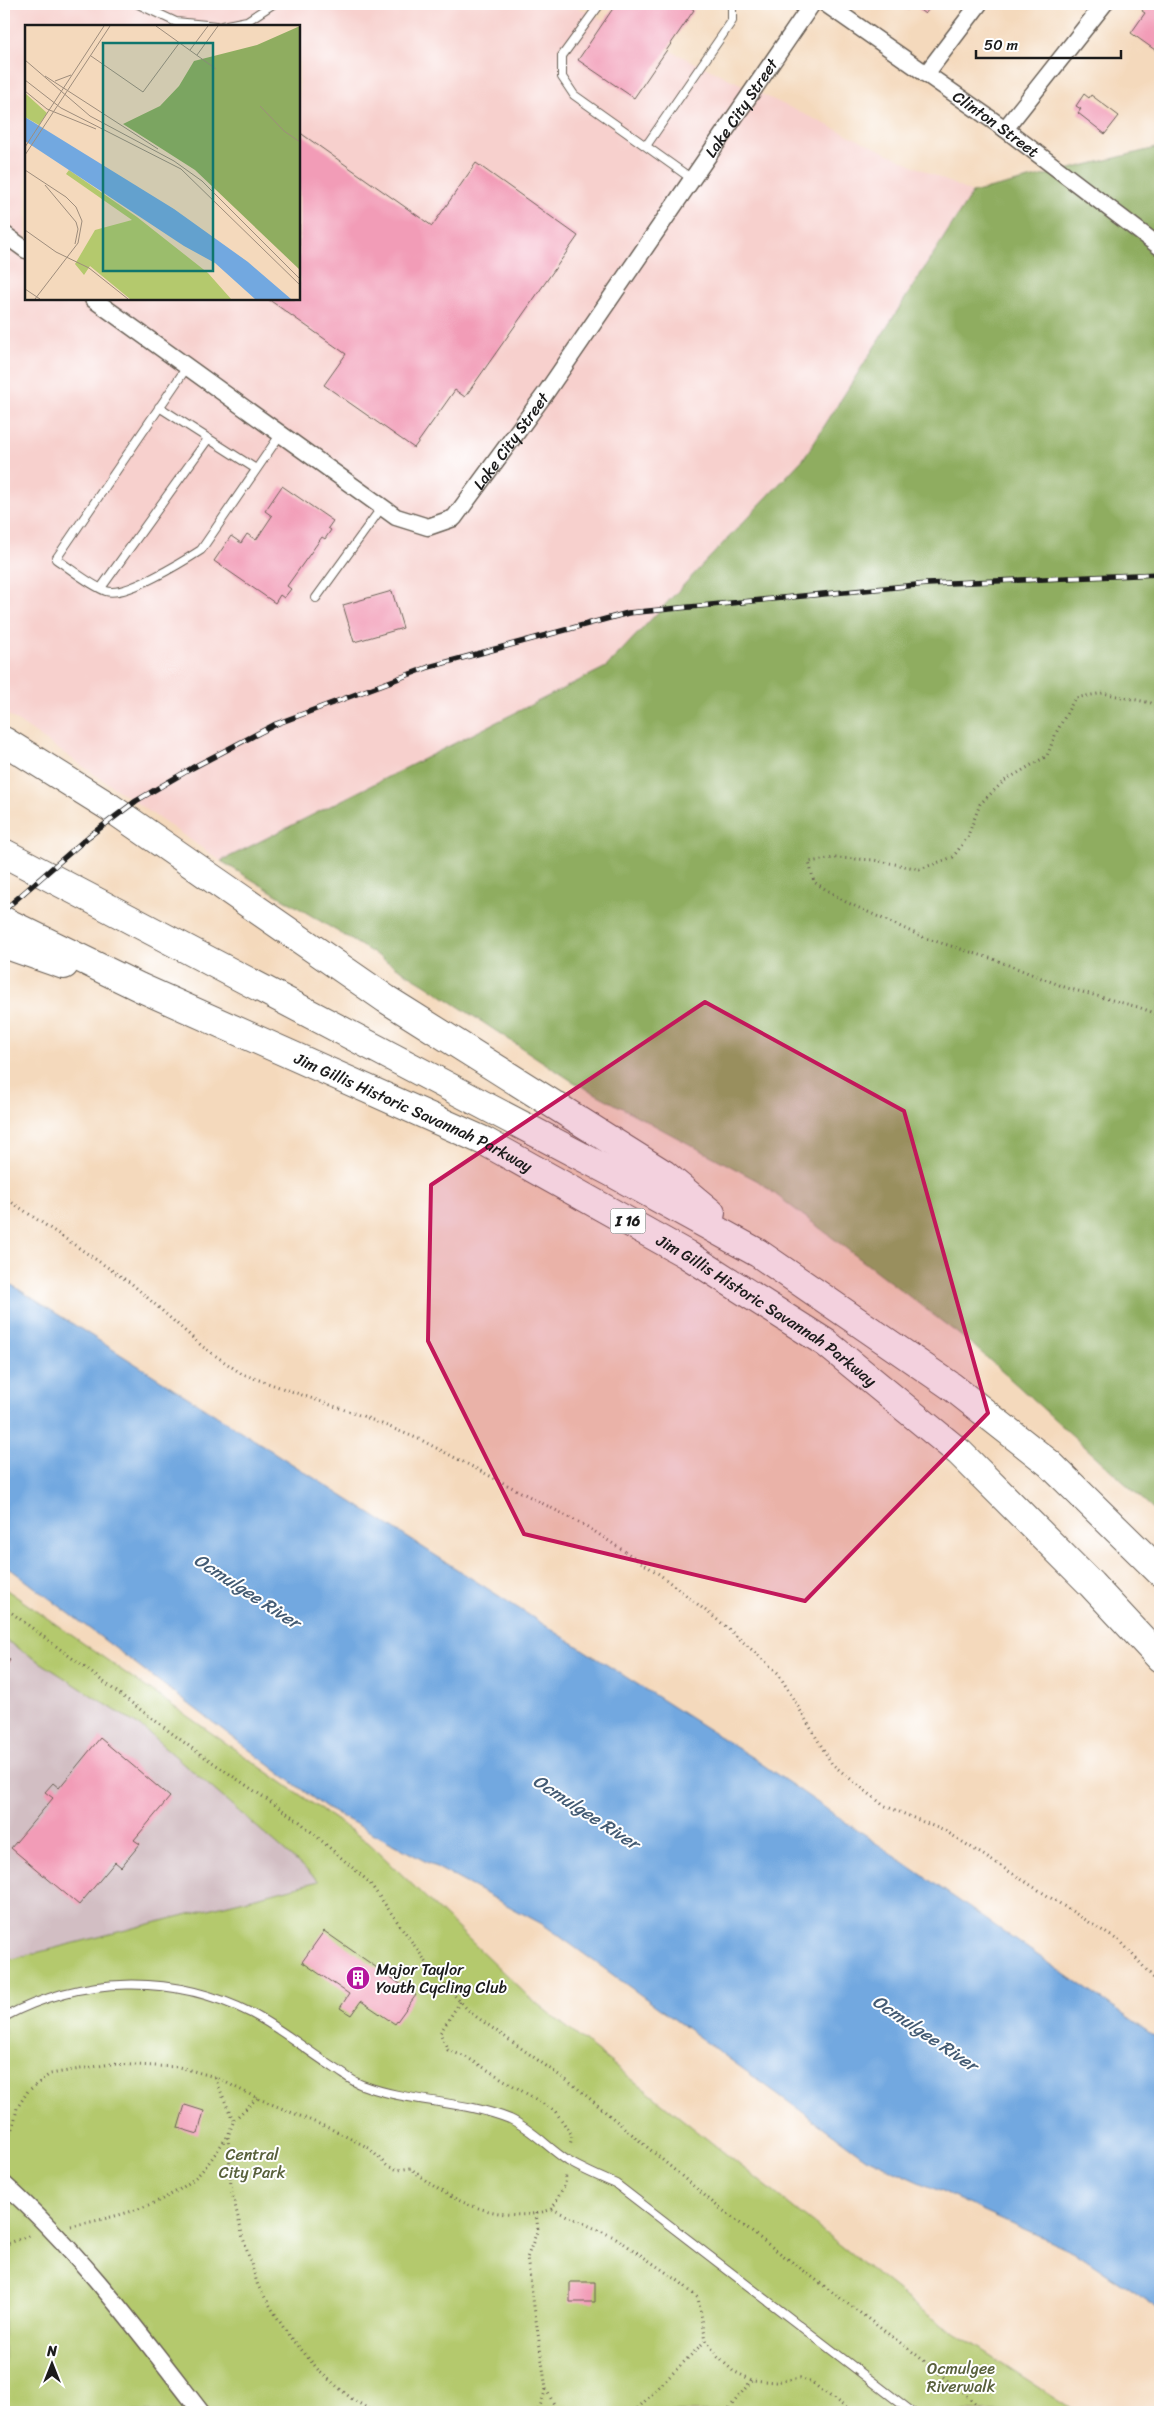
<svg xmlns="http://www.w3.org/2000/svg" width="1164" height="2416" font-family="Sriracha,sans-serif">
<rect width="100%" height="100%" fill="#fff"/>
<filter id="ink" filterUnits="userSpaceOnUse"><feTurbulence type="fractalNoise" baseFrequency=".02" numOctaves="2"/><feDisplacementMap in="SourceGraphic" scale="10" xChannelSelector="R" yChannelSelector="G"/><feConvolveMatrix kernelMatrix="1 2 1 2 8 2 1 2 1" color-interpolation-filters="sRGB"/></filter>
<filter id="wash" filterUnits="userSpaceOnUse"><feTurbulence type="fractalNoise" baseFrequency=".0096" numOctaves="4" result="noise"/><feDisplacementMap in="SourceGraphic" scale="20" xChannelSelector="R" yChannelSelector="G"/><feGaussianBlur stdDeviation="1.12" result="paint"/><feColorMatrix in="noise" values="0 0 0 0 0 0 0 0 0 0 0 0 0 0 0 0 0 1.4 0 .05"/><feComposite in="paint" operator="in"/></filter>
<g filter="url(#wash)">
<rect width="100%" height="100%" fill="#f4d9bc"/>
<path fill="#f7d0cd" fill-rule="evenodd" d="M 4,4 L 570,4 L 972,193 L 804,458 L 606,667 L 221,861 L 4,712 ZM 26,26 L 299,26 L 299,299 L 26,299 Z"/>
<path fill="#d2bec3" d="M 4,1639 L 144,1729 L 319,1881 L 4,1961 Z"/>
<path fill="#b4c96d" stroke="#687244" d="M 4,1588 L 369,1843 L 530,1998 L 928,2315 L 1077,2412 L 4,2412 L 4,1961 L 319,1881 L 144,1729 L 4,1639 Z"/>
<path fill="#8fad60" stroke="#56643e" d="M 1160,147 L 1160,1515 L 974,1346 L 758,1181 L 572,1081 L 426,985 L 221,861 L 606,667 L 804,458 L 972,193 Z"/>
<path fill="#72a8e0" stroke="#47627e" d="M 4,1280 L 756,1760 L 1160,2040 L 1160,2310 L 1073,2251 L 866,2158 L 544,1925 L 326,1808 L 4,1564 Z"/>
<g id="blocks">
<path fill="#f29cb7" d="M 616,4 L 692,4 L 690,7 L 694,10 L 634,98 L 578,60 Z
M 899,4 L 933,4 L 925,14 L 912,4 L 907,10 Z
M 1146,4 L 1160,4 L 1160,42 L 1155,50 L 1131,33 L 1145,13 L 1142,11 Z
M 1084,94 L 1089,98 L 1091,95 L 1119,116 L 1105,134 L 1078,113 L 1081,109 L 1076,106 Z
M 299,132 L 432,226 L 476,163 L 578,236 L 465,397 L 455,390 L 414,448 L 324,385 L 346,354 L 268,299 L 299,299 Z
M 282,486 L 333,521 L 328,528 L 331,530 L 325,539 L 322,537 L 287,586 L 291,589 L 284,598 L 280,595 L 275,603 L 214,561 L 231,536 L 241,543 L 247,534 L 256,540 L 272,516 L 265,511 Z
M 392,591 L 403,628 L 354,642 L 343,605 Z
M 4,1655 L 10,1660 L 4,1669 Z
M 100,1738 L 170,1797 L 134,1840 L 140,1844 L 121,1867 L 115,1862 L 79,1905 L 11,1848 L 53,1798 L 45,1792 L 53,1783 L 59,1788 Z
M 324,1931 L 416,1995 L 395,2024 L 361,2001 L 351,2015 L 340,2008 L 349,1994 L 302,1962 Z
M 185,2105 L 204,2111 L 198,2134 L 178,2128 Z
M 570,2282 L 595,2282 L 595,2302 L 570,2302 Z"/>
</g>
</g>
<g filter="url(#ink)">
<use href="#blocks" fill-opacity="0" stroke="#685e54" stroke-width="1"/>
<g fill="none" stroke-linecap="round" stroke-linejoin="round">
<g stroke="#685e54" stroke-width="10">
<path id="lane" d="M 138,4 L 176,22 L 216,26
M 600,4 L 562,56 L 562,77 L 574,95 L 692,179
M 222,26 L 247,21 L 273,4
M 646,146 L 732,21 L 732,4
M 187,367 L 56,559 C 71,569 90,585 106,591 C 125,598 184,561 201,550 L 280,435
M 159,407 L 256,469
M 101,588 L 208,439
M 316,598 L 382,507
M 4,2017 C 82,1976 171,1973 251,2013 C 280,2028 309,2052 336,2069 C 344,2074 353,2082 362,2085 C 410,2103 463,2100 510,2119 C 532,2129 548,2148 568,2161 C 583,2170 600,2177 616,2184 L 912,2412"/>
</g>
<g stroke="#685e54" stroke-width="19">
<g id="street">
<path id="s1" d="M 826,4 L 1005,129 L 1160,247"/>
<path d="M 926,74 L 979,4"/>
<path d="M 1005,129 L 1104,4"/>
<path d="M 4,234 L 26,250"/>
<path id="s2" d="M 93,299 L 396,517 L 428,527 L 454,518 L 545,394 L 812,4"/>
<path d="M 4,2184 C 79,2251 139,2332 201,2412"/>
</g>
</g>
<g stroke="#685e54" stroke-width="30">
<g id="highway">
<path d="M 4,741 L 108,806 L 386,999 L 664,1174 L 711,1213"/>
<path d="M 4,853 L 611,1172 L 758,1253 L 951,1386 L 1050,1464 L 1160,1572"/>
<path id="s3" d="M 4,921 L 139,987 L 484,1141 L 686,1254 L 826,1343 L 960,1453 L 1091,1584 L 1160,1658"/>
<path d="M 4,944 L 64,965"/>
</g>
</g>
<path stroke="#685e54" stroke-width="3" stroke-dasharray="1 4" stroke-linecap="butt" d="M 1160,708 L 1151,703 L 1103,693 L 1075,698 L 1056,733 L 1047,756 L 1004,781 L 980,804 L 967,838 L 953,857 L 920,869 L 874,860 L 834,858 L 809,862 L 814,882 L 846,902 L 925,938 L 993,959 L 1067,988 L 1138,1007 L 1160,1015
M 4,1197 L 132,1284 L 203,1347 L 242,1374 L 365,1417 L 421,1440 L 586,1526 L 659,1574 L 724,1625 L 778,1673 L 832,1764 L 883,1805 L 947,1832 L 1122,1943 L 1160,1985
M 4,1607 L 193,1749 L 300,1822 L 369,1882 L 437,1977 L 471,2013 L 576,2087 L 717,2206 L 918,2356 L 986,2412
M 460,2002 L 440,2033 L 448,2050 L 468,2058 L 555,2111 L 572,2135 L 570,2146
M 215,2078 L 233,2120
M 257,2098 L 234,2120 L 228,2136 L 231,2188 L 243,2238 L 258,2286 L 285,2330 L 320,2372 L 352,2399 L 374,2412
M 4,2141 L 13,2128 L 17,2108 L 28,2091 L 50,2074 L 111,2064 L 179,2067 L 215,2077 L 257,2098 L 331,2129 L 369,2148 L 387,2166 L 398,2170 L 411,2168 C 444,2200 505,2227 552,2209 L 565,2184 L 566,2174
M 552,2209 L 616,2238 L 680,2282 L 698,2298 L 706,2340 L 718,2357 L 733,2371 L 752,2380 L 775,2382 L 800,2378 L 812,2383 L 852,2412
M 536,2213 L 538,2229 L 527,2258 L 546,2389 L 538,2412
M 71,2226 C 115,2217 166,2206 199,2174 C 210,2163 218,2149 227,2137
M 4,2245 L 31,2235
M 546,2389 L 558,2412
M 634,2412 L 706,2340
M 726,2412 L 752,2380"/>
<use href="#lane" stroke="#fff" stroke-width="8"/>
<use href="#street" stroke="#fff" stroke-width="16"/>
<use href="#highway" stroke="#fff" stroke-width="28"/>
<g stroke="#1c1c1c" stroke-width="5.5">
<path id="rail" d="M 4,910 L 88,837 L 136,801 L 192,768 L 276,724 L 429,667 L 628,613 L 927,584 L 1160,574"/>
</g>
<use href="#rail" stroke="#fff" stroke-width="4" stroke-dasharray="11" stroke-linecap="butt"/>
</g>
</g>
<path fill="#c2185b" fill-opacity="0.2" stroke="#c2185b" stroke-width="4" stroke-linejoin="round" d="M 705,1002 L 904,1111 L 988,1413 L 805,1601 L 524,1534 L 428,1341 L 431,1185 Z"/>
<defs>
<g id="building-disc" transform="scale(1.25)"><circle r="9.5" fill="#b5179e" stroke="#fff"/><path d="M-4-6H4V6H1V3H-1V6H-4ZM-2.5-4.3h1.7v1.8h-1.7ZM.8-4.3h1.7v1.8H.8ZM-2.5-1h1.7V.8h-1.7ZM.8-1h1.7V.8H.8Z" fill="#fff"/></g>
</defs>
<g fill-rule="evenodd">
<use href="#building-disc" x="358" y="1978"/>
</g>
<g text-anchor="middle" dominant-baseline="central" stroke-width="4" stroke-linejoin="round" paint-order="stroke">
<rect fill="#fff" stroke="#606060" stroke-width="1" x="610.5" y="1208.5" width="35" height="25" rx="4"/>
<g font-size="15" font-weight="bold" fill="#1c1c1c">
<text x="628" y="1221">I 16</text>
</g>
<g font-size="16" fill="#1c1c1c" stroke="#fff">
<text stroke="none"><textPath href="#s2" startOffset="935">Lake City Street</textPath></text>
<text stroke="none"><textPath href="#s1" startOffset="208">Clinton Street</textPath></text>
<text stroke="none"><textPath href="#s2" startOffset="530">Lake City Street</textPath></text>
<text stroke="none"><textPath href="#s3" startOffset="452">Jim Gillis Historic Savannah Parkway</textPath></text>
<text stroke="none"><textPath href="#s3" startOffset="858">Jim Gillis Historic Savannah Parkway</textPath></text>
</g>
<g font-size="16" fill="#1c1c1c" stroke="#fff" text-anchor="start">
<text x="376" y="1969">Major Taylor<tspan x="376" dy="18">Youth Cycling Club</tspan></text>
</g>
<g font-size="16" fill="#59613c" stroke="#fff">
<text x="252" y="2154">Central<tspan x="252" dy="18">City Park</tspan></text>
<text x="961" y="2368">Ocmulgee<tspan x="961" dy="18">Riverwalk</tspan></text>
</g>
<g font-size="18" font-style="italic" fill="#435b74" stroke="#fff">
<text transform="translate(247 1591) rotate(33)">Ocmulgee River</text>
<text transform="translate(586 1812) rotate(33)">Ocmulgee River</text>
<text transform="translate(925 2033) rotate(34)">Ocmulgee River</text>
</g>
</g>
<g transform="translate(25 25)">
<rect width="275" height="275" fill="#f4d9bc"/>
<path d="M 0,68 L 22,88 L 14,100 L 0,92 ZM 44,145 L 112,192 L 183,248 L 206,274 L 105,274 L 65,241 L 59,250 L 50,239 L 70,205 L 107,195 L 41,149 Z" fill="#b4c96d"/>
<path d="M 275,1 L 275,245 L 170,145 L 98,99 L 135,81 L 154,61 L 169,36 L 232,20 Z" fill="#8fad60"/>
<path d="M 0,92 L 149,184 L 223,237 L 266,274 L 230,274 L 190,238 L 159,221 L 0,116 Z" fill="#72a8e0"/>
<path fill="none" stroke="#9e8d7c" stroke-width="1" d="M 131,1 L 191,44M 165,25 L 183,1M 172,30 L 193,1M 66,31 L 118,67 L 155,17M 0,35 L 65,91 L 149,136 L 177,156 L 275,254M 20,51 L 133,124M 0,55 L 36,83 L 156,144 L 275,260M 30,56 L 46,50M 0,66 L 22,84 L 71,104M 235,81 L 259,106 L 275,117M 0,122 L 79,1M 0,130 L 85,1M 0,145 L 41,172 L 51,182 L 57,196 L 53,218 L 10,274M 20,160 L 51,197 L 53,204 L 50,219M 0,205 L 31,227 L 64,243 L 103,274M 0,264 L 15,274"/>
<path fill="#0f766e" fill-opacity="0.15" stroke="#0f766e" stroke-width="2.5" d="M 78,18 L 188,18 L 188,246 L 78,246 Z"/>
<rect width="275" height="275" fill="none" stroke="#1c1c1c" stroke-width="2.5"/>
</g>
<rect width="1164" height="2416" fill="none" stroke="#fff" stroke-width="20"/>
<g transform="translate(52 2364)" stroke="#ffffff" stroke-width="4" paint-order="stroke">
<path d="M0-4L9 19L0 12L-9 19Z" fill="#1c1c1c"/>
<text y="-8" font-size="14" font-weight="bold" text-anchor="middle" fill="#1c1c1c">N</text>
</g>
<path d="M976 50v8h145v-8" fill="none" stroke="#1c1c1c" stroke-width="2.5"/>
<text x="984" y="50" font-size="15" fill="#1c1c1c" stroke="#ffffff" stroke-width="4" paint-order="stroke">50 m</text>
</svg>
